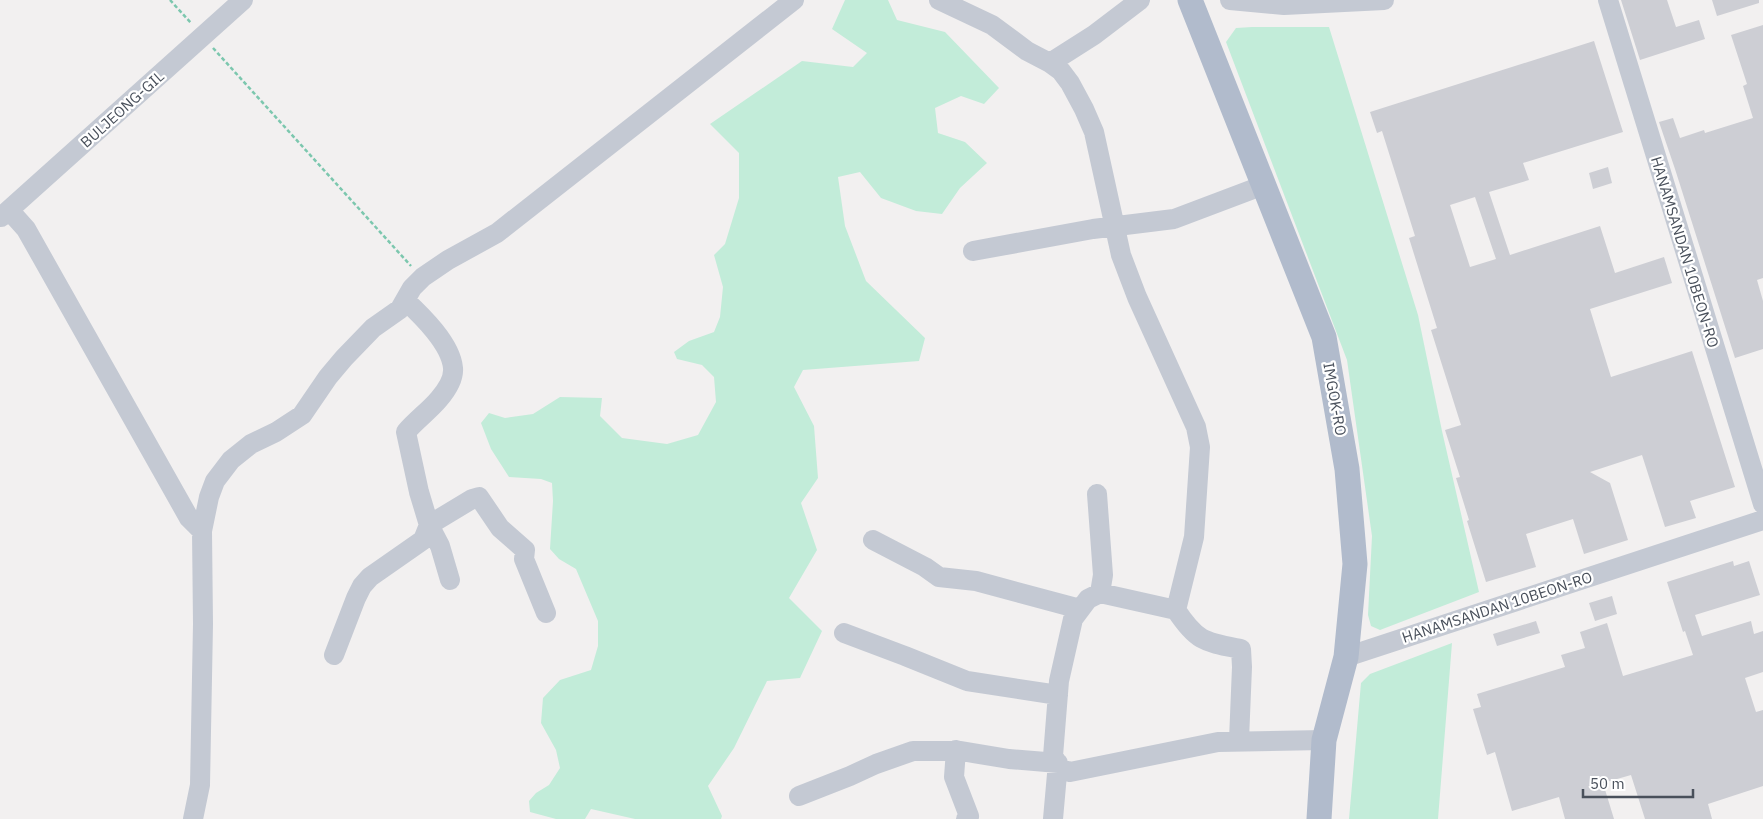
<svg xmlns="http://www.w3.org/2000/svg" width="1763" height="819" font-family="'IBM Plex Sans',sans-serif">
<rect width="100%" height="100%" fill="#f2f0f0"/>
<path fill="#c2ecd9" d="M 845,0 L 888,0 L 897,20 L 945,32 L 999,88 L 984,104 L 961,96 L 935,108 L 938,133 L 965,142 L 987,163 L 960,188 L 942,214 L 916,211 L 881,198 L 860,172 L 838,177 L 845,226 L 866,281 L 925,338 L 919,361 L 803,370 L 794,387 L 814,426 L 818,478 L 801,503 L 817,550 L 789,598 L 822,631 L 800,678 L 767,681 L 734,748 L 708,786 L 722,816 L 721,819 L 635,819 L 591,809 L 585,819 L 556,819 L 530,812 L 529,801 L 536,793 L 549,785 L 560,768 L 556,750 L 541,723 L 543,698 L 560,680 L 591,670 L 598,646 L 598,621 L 576,569 L 559,559 L 550,549 L 553,501 L 552,483 L 541,479 L 509,477 L 491,449 L 481,423 L 489,413 L 505,418 L 533,414 L 560,397 L 602,398 L 600,416 L 622,438 L 667,444 L 698,435 L 716,402 L 714,377 L 702,365 L 677,359 L 674,352 L 689,341 L 714,332 L 720,317 L 723,287 L 714,255 L 725,244 L 739,198 L 739,153 L 710,124 L 802,61 L 853,67 L 867,53 L 832,29 Z
M 1252,27 L 1329,27 L 1418,315 L 1442,431 L 1479,592 L 1380,630 L 1371,626 L 1368,615 L 1372,536 L 1347,360 L 1226,42 L 1236,28 Z
M 1452,643 L 1438,819 L 1349,819 L 1361,683 L 1370,674 Z"/>
<path fill="#cdced4" fill-rule="evenodd" d="M 1621,0 L 1667,0 L 1676,27 L 1699,20 L 1705,39 L 1640,60 Z
M 1712,0 L 1759,0 L 1759,3 L 1717,16 Z
M 1763,25 L 1763,278 L 1757,280 L 1763,301 L 1763,349 L 1735,358 L 1675,169 L 1659,122 L 1673,118 L 1680,138 L 1704,130 L 1705,133 L 1753,118 L 1743,86 L 1747,84 L 1731,35 Z
M 1594,41 L 1623,132 L 1523,163 L 1529,180 L 1489,192 L 1510,255 L 1600,226 L 1615,273 L 1664,257 L 1672,283 L 1590,309 L 1611,377 L 1692,351 L 1735,487 L 1690,501 L 1696,518 L 1665,527 L 1642,455 L 1590,472 L 1610,483 L 1628,540 L 1584,554 L 1573,519 L 1526,534 L 1536,567 L 1486,582 L 1467,521 L 1469,520 L 1456,478 L 1460,477 L 1445,430 L 1461,425 L 1431,330 L 1437,328 L 1409,238 L 1415,236 L 1382,131 L 1377,133 L 1370,112 ZM 1475,197 L 1496,259 L 1470,267 L 1450,205 Z
M 1608,167 L 1612,183 L 1593,189 L 1589,173 Z
M 1733,561 L 1734,566 L 1749,561 L 1760,595 L 1695,615 L 1702,636 L 1751,621 L 1754,634 L 1763,631 L 1763,672 L 1745,678 L 1756,712 L 1763,710 L 1763,786 L 1708,804 L 1712,819 L 1645,819 L 1631,775 L 1603,783 L 1614,819 L 1565,819 L 1559,797 L 1512,811 L 1495,752 L 1487,755 L 1473,709 L 1481,707 L 1477,694 L 1565,667 L 1561,655 L 1585,648 L 1580,632 L 1607,623 L 1623,676 L 1693,655 L 1685,631 L 1683,632 L 1667,582 Z
M 1612,596 L 1617,614 L 1595,621 L 1589,603 Z
M 1536,621 L 1540,633 L 1497,646 L 1493,634 Z"/>
<g fill="none" stroke-linecap="round" stroke-linejoin="round">
<path stroke="#7cc7ae" stroke-width="2.5" stroke-dasharray="4 2.5" stroke-linecap="butt" d="M 170,0 L 191,23
M 213,48 L 411,266"/>
<path stroke="#c4c9d3" stroke-width="20" d="M 939,0 L 992,25 L 1027,51 L 1050,63 L 1061,71 L 1070,83 L 1084,109 L 1094,132 L 1121,255 L 1137,297 L 1196,427 L 1200,447 L 1194,537 L 1176,610 C 1197,642 1205,642 1241,649 L 1242,667 L 1239,740
M 1230,0 L 1284,5 L 1384,0
M 1608,0 L 1763,504
M 1050,63 L 1094,35 L 1140,0
M 9,210 L 26,229 L 189,518 L 202,531
M 1,217 L 243,0
M 973,251 L 1093,229 L 1174,219 L 1264,185
M 405,300 C 422,316 451,344 453,368 C 454,379 445,392 439,399 C 429,411 416,420 406,432 L 419,492 L 429,525 L 440,546 L 450,580
M 1097,494 L 1103,575 L 1100,593 L 1088,599 L 1073,619 L 1059,681 L 1053,756 L 1061,769 L 1070,772 L 1218,742 L 1324,740
M 873,540 L 925,567 L 939,577 L 976,581 L 1080,609
M 1100,593 L 1176,610
M 844,633 L 905,656 L 967,681 L 1058,695
M 334,655 L 356,598 L 362,586 L 370,577 L 423,540 L 429,525 L 472,499 L 479,497 L 500,528 L 525,550 L 524,559 L 546,613
M 1346,657 L 1763,520
M 956,750 L 954,777 L 969,816 L 966,819
M 799,796 L 850,776 L 876,764 L 913,751 L 961,751 L 1009,759 L 1058,763 L 1053,819
M 193,819 L 200,785 L 203,624 L 202,531 L 209,497 L 215,481 L 231,460 L 251,444 L 276,432 L 302,415 L 328,377 L 344,358 L 373,328 L 400,309 L 412,288 L 423,277 L 448,260 L 497,233 L 794,0"/>
<path stroke="#b1bbcc" stroke-width="25" d="M 1190,0 L 1324,337 L 1347,469 L 1355,564 L 1346,657 L 1324,740 L 1319,819"/>
</g>
<g text-anchor="middle" dominant-baseline="central" stroke-width="4.5" stroke-linejoin="round" paint-order="stroke">
<g font-size="15" fill="#49505b" stroke="#fff">
<text transform="translate(122 109) rotate(-42)">BULJEONG-GIL</text>
<text transform="translate(1685 252) rotate(73)">HANAMSANDAN 10BEON-RO</text>
<text transform="translate(1335 399) rotate(80)">IMGOK-RO</text>
<text transform="translate(1497 607) rotate(-18)">HANAMSANDAN 10BEON-RO</text>
</g>
</g>
<path d="M1583 789v8h110v-8" fill="none" stroke="#49505b" stroke-width="2.5"/>
<text x="1590" y="789" font-size="15" fill="#49505b" stroke="#ffffff" stroke-width="4" paint-order="stroke">50 m</text>
</svg>
